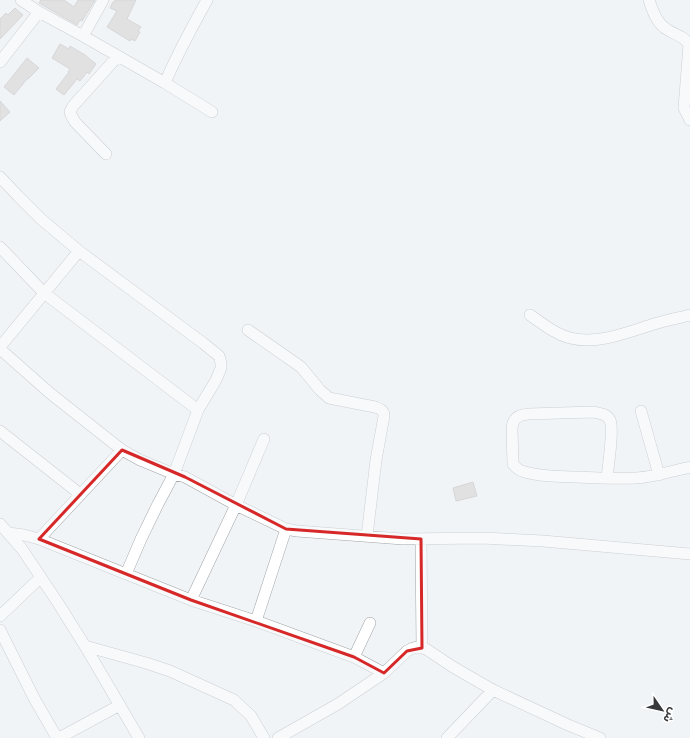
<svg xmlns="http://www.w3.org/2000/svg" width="690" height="738" font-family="'PT Sans','Noto Sans Arabic',sans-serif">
<rect width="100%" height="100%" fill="#f0f4f7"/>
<path fill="#cecac7" stroke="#b7b2b0" d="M 41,0 L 64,0 L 74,7 L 78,0 L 95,0 L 82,21 L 80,20 L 77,25 L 39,3 Z
M 115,0 L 136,0 L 127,19 L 141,27 L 138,31 L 140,32 L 135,41 L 131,39 L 130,41 L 107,27 L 117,11 L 110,8 L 113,2 L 114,2 Z
M 15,8 L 23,15 L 0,39 L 0,19 L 6,13 L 8,15 Z
M 60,44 L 69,49 L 70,46 L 85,55 L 96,64 L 89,74 L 87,72 L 80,81 L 77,79 L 64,95 L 56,89 L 69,72 L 68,72 L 70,69 L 52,58 Z
M 27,58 L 39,68 L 28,79 L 27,79 L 14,95 L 4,87 Z
M 0,101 L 10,112 L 0,121 Z
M 473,482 L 477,496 L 456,501 L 453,488 Z"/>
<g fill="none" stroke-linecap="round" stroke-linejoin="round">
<g stroke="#a0a3a7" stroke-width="12">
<path id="minor" d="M 21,0 L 39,12 L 83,36 L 165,83 L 212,112
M 649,0 C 653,12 657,24 668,30 C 677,36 683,35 689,45 L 684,108 L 690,120
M 83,36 L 103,0
M 0,62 L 39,12
M 165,83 C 177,54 192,27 207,0
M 106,154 L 75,122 L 71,115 L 70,112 L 73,106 L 118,56
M 0,177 L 18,196 L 41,219 L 79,251 L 203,343 L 219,356 L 221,363 L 221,368 L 216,380 L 198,410 L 174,474 L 158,504 L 141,539 L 126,574
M 0,247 L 44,293 L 198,410
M 530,315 C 543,324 555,334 570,338 C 598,345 628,332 654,324 C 666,320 678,318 690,315
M 248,330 L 301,367 L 320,390 L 329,398 L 375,407 C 380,409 384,410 384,416 L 376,460 L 367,536
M 0,347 L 79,251
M 0,349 L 51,394 L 122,450 L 140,460 L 174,474 L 185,477 L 236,505 L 286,529 L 297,531 L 403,539 L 482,538 L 543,541 L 690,554
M 641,411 L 659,475
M 0,431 L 80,494
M 607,478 C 608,466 614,431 610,420 C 607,414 599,413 593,412 L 528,414 C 517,415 512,420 512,430 L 513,464 C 516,468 520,471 525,472 C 541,477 558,476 574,477 C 595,478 615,479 636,478 C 654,477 672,471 690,467
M 0,524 L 22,549 L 58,603 L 85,646 L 139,738
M 8,533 L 24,535 L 39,539 L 191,600 L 256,621 L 354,657 L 384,673
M 39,539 L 122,450
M 421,539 L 422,648
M 191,600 L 236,505 L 264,439
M 0,616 L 41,577
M 256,621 L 286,529
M 0,630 L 34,698 L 57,738
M 85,646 L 146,663 L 170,671 L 234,700 L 251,716 L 264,738
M 354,657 L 370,623
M 59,738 L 120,705
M 278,738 L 338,704 L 384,673 L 407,651 L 413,648 L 417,647 L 426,649 L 453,667 L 493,690 L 566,724 L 600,738
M 447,738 L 493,690"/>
</g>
<use href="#minor" stroke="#fff" stroke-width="11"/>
</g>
<path d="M0 0H690V738H0ZM 122,450 L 185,477 L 286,529 L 421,539 L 422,648 L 407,651 L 384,673 L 354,657 L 191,600 L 39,539 Z" fill="#f0f4f7" fill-opacity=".55" fill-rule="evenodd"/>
<path fill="none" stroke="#d62828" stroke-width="3" stroke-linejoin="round" d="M 122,450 L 185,477 L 286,529 L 421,539 L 422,648 L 407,651 L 384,673 L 354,657 L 191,600 L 39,539 Z"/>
<g transform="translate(662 710) rotate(124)" stroke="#ffffff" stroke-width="3" paint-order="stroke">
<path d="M0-3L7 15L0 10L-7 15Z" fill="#37383a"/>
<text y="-6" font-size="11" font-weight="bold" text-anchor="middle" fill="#37383a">ش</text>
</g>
</svg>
